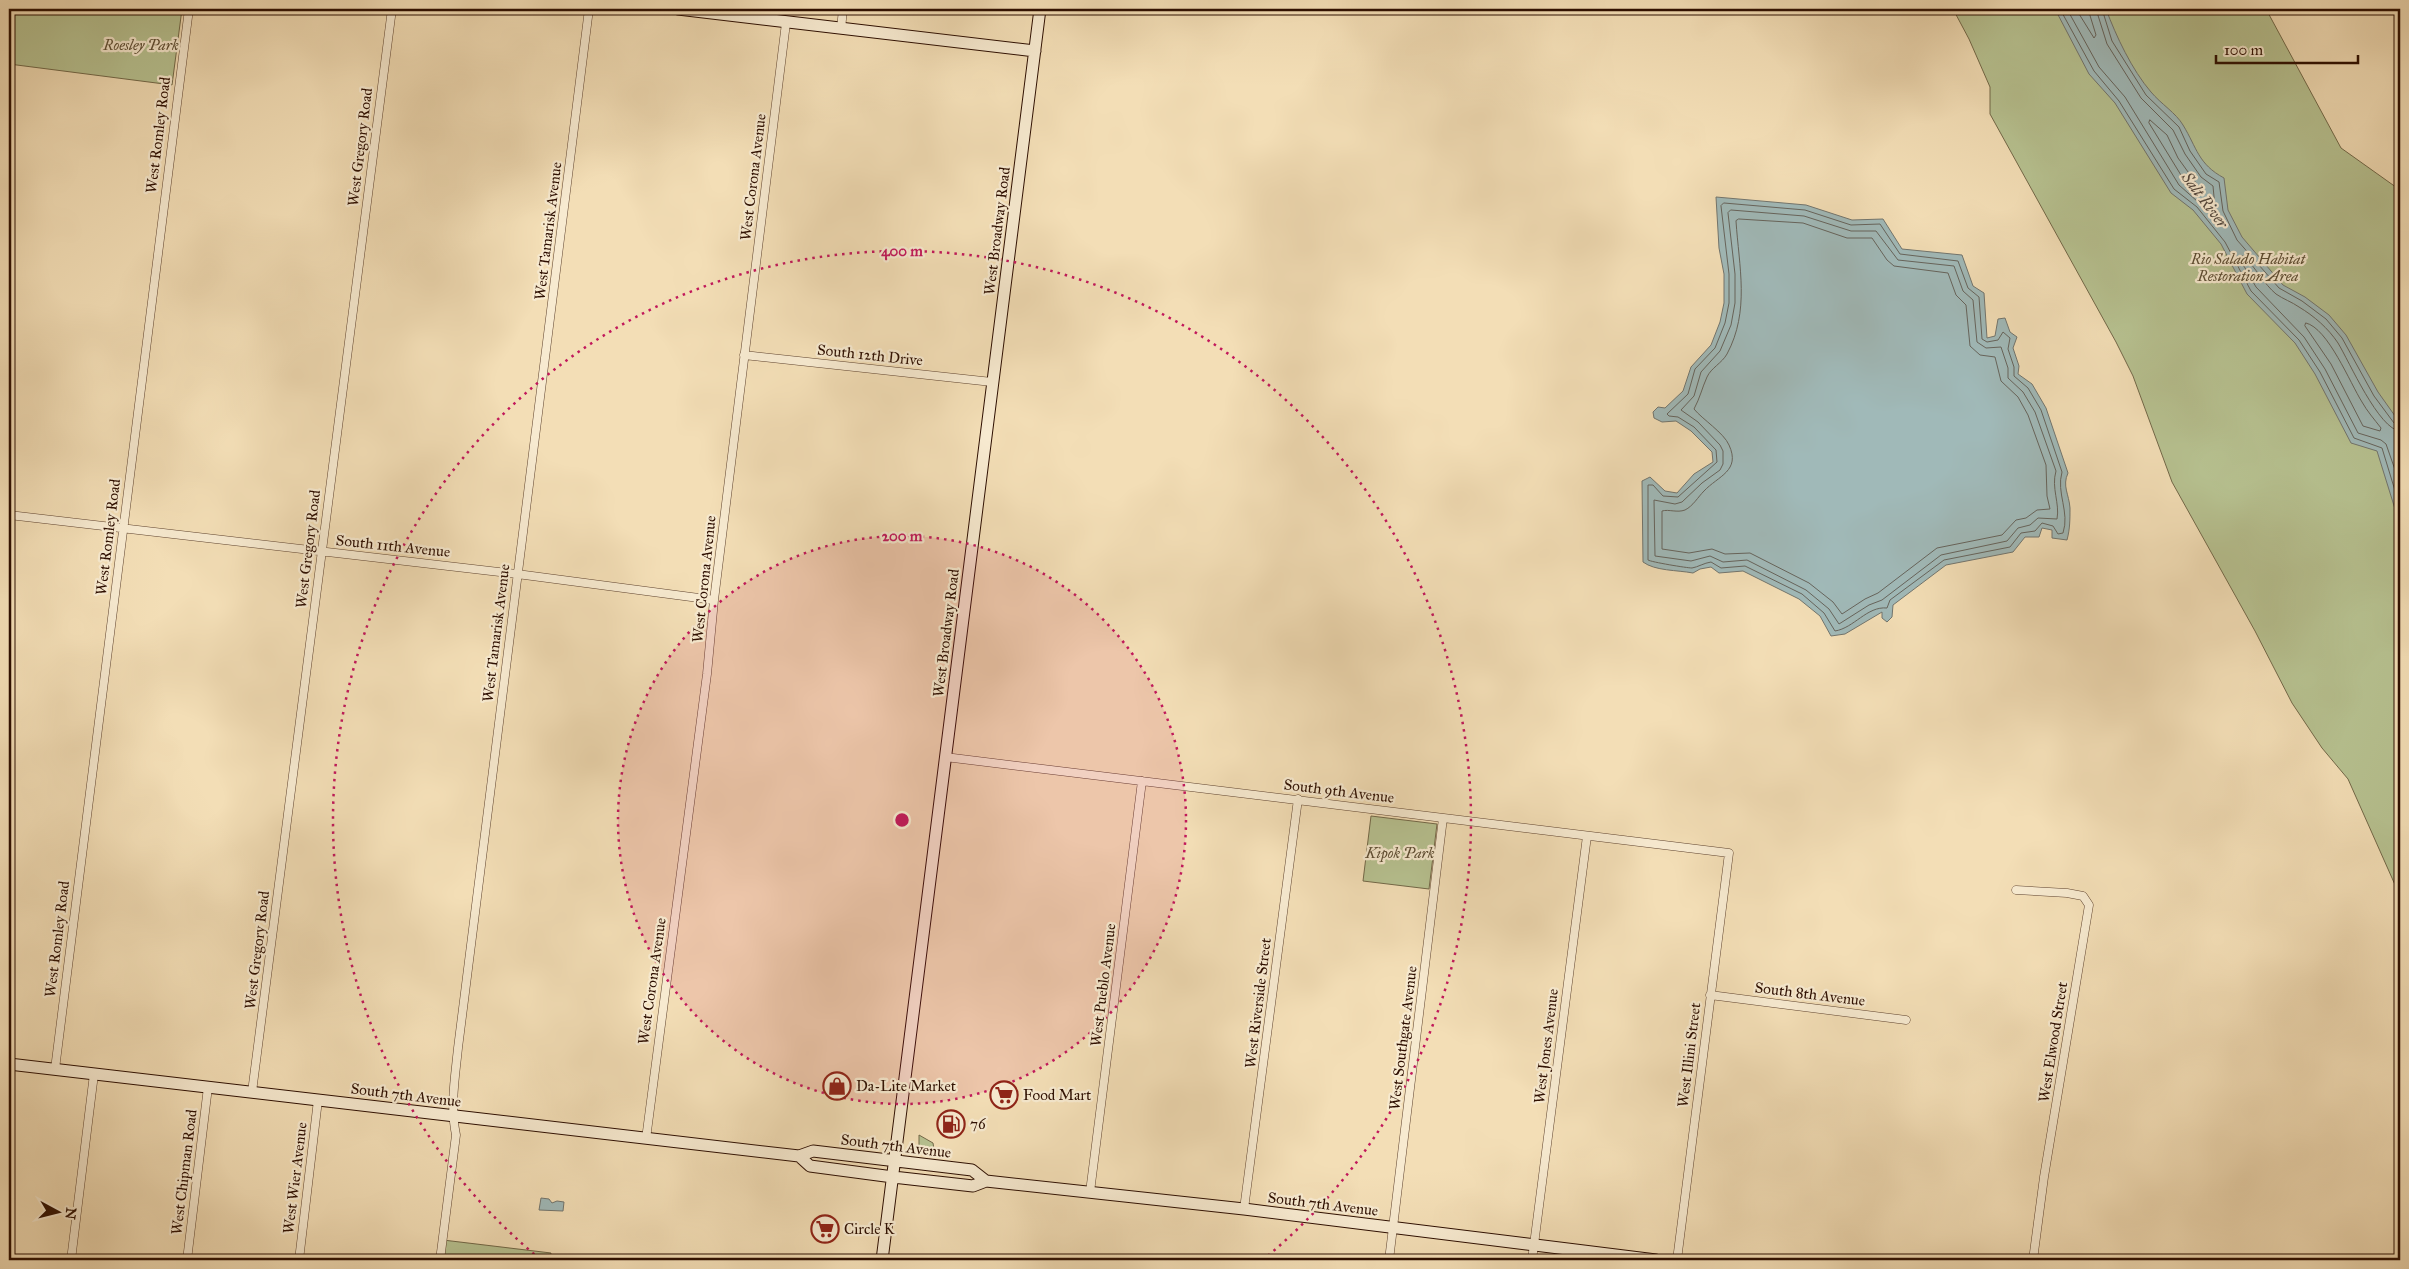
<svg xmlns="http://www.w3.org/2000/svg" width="2409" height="1269" font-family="'IM FELL Great Primer',serif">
<rect width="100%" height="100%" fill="#f3deb6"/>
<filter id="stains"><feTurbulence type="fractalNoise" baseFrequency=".004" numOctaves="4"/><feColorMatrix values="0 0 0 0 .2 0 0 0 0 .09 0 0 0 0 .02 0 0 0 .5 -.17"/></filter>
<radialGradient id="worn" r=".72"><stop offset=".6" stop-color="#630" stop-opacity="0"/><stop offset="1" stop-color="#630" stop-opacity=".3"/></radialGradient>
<path fill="#b7c291" stroke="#726848" d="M 9,9 L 182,9 L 172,85 L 9,64 Z
M 1953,9 L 2266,9 L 2341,148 L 2400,190 L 2400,896 L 2348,779 L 2322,748 L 2292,703 L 2255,631 L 2172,482 L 2133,376 L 2116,342 L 1990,114 L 1990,87 L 1969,39 Z
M 1371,816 L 1437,824 L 1429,889 L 1363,881 Z
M 919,1135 L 933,1143 L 935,1155 L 927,1154 L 919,1146 Z
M 443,1240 L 551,1253 L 550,1260 L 440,1260 Z"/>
<path fill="#a0b9b8" stroke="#72756e" d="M 2055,9 L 2106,9 C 2116,36 2132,70 2151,92 C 2161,104 2176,113 2183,125 C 2197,148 2198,164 2224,178 L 2228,210 L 2242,237 L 2283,285 L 2305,297 L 2329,315 L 2346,335 L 2378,392 L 2400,423 L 2400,525 L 2377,451 L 2351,443 L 2315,374 L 2295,343 L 2247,294 L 2221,244 L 2193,210 L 2171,193 L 2115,103 L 2089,74 Z
M 1716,197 L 1806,205 L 1852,220 L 1883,219 L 1902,249 L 1962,255 L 1973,286 L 1984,293 L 1987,338 L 1995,336 L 1998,319 L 2005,318 L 2010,332 L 2017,337 L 2013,348 L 2019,366 L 2018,374 L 2032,384 L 2046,408 L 2068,473 C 2062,486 2069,494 2070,508 C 2070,519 2070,529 2067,540 L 2052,538 L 2052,530 L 2042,528 L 2039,537 L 2025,537 L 2013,552 L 1946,565 L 1893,605 L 1892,617 L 1887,622 L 1882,618 L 1882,612 L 1845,634 L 1831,636 L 1820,616 L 1799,599 L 1743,571 L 1719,573 L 1711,567 L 1700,569 L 1693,573 C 1677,570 1655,571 1643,562 L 1642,481 L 1650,477 L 1665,491 L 1677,493 L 1694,474 L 1713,462 L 1712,452 L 1691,431 L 1676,421 L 1662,422 L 1654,418 L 1653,412 L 1658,407 L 1665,408 L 1683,391 L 1691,367 L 1711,345 L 1720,322 L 1724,303 L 1724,274 L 1719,248 Z
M 541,1198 L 549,1199 L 552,1203 L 557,1201 L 564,1202 L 563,1211 L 539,1210 Z"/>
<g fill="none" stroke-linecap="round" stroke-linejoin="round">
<path stroke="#66645c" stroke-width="1" d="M 2060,9 L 2094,71 L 2119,101 L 2174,189 L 2197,207 L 2225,242 L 2251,291 L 2299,340 L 2320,372 L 2354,438 L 2382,448 L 2400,507
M 2067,9 L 2099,67 L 2125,97 L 2179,185 L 2216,218 L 2213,186 L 2201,177 L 2185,154 L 2173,130 L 2141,98 L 2107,44 L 2096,9
M 2076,9 L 2094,38 L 2096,35 L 2088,9
M 2102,9 L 2112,41 L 2146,95 L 2179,127 L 2190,151 L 2206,174 L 2219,182 L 2223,211 L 2237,240 L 2279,288 L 2302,301 L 2326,319 L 2342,338 L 2374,396 L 2394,423 L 2400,425
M 2150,120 L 2167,135 L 2178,158 L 2196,183 L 2195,186 L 2184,180 L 2149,123 Z
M 1724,203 L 1805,210 L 1851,225 L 1880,224 L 1900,254 L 1958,261 L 1968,288 L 1979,297 L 1982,339 L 1987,342 L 1998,340 L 2003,332 L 2010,338 L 2008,349 L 2014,367 L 2014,376 L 2028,388 L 2041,410 L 2062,472 C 2056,493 2070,512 2063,533 L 2058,534 L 2053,526 L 2042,523 L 2035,531 L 2021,533 L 2010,547 L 1944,560 L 1890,600 L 1887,608 C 1867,606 1854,628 1835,631 L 1824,613 L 1802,594 L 1745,566 L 1721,568 L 1711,562 C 1704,563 1698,567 1692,568 C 1687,568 1651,562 1648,560 L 1648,485 L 1653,485 L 1663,496 L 1678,497 L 1717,462 L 1716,450 L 1694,427 L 1678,417 L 1669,416 L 1667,414 L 1688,394 L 1695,369 L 1715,348 L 1725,323 L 1729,303 L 1729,274 L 1721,206 Z
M 1731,210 L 1804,216 L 1851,231 L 1876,231 L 1898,260 L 1954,266 L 1963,291 L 1973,300 L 1977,342 L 1986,348 L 2001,347 L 2008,368 L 2008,378 L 2023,392 L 2035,412 L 2056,471 C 2051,488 2060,503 2057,519 L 2038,518 L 2030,525 L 2018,528 L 2007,541 L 1941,555 L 1882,600 L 1869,605 L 1839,624 L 1829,609 L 1806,590 L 1747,560 L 1723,562 L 1710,556 L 1691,561 L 1655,556 L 1654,500 L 1675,504 L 1682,502 L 1702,483 L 1720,470 L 1723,464 L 1723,451 L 1720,445 L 1698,422 L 1681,410 L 1694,396 L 1701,372 L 1720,351 L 1731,325 L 1735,303 L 1735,274 L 1728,213 Z
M 1739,219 L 1803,223 L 1847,238 L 1872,238 L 1887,260 L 1894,266 L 1948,273 L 1956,295 L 1966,305 L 1970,346 L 1980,355 L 1995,357 L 2001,381 L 2018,397 L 2028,415 L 2046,465 L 2047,496 L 2050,509 L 2037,510 L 2026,518 L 2016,520 L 2002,535 L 1937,548 L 1878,593 L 1865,599 L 1842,614 L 1833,602 L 1809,583 L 1750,553 L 1725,554 L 1712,549 L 1689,553 L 1662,549 L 1662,511 C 1669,509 1677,513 1685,510 C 1693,506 1698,497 1704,491 C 1718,476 1741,471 1729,445 C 1724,433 1702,419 1694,409 C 1700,398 1702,388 1707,377 C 1711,368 1722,363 1727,354 C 1750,311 1739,267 1736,221 Z
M 2306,323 C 2328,328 2350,383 2362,402 C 2367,411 2374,419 2381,428 L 2380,431 L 2363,426 L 2331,364 L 2305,326 Z
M 2400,431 C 2379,430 2349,361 2338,343 C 2328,328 2314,316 2299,307 C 2292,302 2283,299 2276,294 C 2264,284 2255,267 2244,256 L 2241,256 L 2241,261 L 2256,287 L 2304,337 L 2325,369 L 2358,433 L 2381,440 L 2386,444 L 2400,484"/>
<g stroke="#5e422e" stroke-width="9">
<path id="street" d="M 841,29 L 843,9
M 744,355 L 992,382
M 9,515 L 517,574 L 714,600
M 945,757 L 1729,853 L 1677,1260
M 2016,890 L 2067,893 L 2083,896 L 2089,905 L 2044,1177 L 2033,1260
M 1710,995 L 1906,1020
M 55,1069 L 189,9
M 252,1092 L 392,9
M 646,1139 L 707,674 L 714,600 L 786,23
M 1090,1192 L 1142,781
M 1244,1209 L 1298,799
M 71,1260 L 94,1074
M 187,1260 L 208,1087
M 299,1260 L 318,1100
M 440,1260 L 456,1135 C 450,1106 455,1078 458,1048 L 589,9
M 1389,1260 L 1443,818
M 1532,1260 L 1587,836"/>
</g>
<g stroke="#2d0e00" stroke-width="13">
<path id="secondary" d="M 678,9 L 1035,51
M 9,1064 L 799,1156 L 813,1151 L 972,1170 L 986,1181
M 799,1156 L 810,1166 L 893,1177 L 973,1186 L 986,1181 L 1244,1209 L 1656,1260
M 882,1260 L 1040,9"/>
</g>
<use href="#street" stroke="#f7ead0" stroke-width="8"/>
<use href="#secondary" stroke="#f7ead0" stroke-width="11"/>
</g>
<circle cx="902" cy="820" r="284" fill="#c2185b" fill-opacity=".12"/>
<g fill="none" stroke="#c2185b" stroke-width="2.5" stroke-dasharray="2.5 5">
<circle cx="902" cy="820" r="284"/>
<path d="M540 1259A569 569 0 1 1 1264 1259"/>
</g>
<defs>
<g id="shop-ring" transform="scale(1.4375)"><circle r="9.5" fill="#f7ead0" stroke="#8f2418" stroke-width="1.5"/><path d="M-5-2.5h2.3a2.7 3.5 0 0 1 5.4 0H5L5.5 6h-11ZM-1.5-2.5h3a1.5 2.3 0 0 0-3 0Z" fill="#8f2418"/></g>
<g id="supermarket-ring" transform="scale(1.4375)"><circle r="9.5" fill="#f7ead0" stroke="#8f2418" stroke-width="1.5"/><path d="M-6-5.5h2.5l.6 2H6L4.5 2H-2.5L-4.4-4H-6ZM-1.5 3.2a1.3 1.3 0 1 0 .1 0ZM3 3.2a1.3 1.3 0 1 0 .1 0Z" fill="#8f2418"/></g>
<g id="fuel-ring" transform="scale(1.4375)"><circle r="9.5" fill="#f7ead0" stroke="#8f2418" stroke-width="1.5"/><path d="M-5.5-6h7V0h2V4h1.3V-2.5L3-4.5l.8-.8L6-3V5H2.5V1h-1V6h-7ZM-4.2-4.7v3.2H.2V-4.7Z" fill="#8f2418"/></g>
</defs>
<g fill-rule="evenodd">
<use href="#shop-ring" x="837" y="1086"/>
<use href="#supermarket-ring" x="1004" y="1095"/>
<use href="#fuel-ring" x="951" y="1124"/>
<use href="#supermarket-ring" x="825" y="1229"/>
</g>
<g text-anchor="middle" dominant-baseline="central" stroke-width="4.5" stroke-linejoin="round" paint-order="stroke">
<g font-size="15" font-style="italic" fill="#5d4d33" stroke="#f7ead0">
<text x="141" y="45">Roesley Park</text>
<text x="2248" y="259">Rio Salado Habitat<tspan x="2248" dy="17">Restoration Area</tspan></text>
<text x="1400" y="853">Kipok Park</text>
</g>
<g font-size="15" fill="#2d0e00" stroke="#f7ead0">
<text transform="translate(158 135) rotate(-83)">West Romley Road</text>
<text transform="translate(360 147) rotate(-83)">West Gregory Road</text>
<text transform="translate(753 177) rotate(-83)">West Corona Avenue</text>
<text transform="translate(548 231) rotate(-83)">West Tamarisk Avenue</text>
<text transform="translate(997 231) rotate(-83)">West Broadway Road</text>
<text transform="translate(870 355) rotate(6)">South 12th Drive</text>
<text transform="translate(108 537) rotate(-83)">West Romley Road</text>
<text transform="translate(393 546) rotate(6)">South 11th Avenue</text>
<text transform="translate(308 549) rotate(-83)">West Gregory Road</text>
<text transform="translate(704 579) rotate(-84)">West Corona Avenue</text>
<text transform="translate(496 633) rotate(-83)">West Tamarisk Avenue</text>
<text transform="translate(946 633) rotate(-83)">West Broadway Road</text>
<text transform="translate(1339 791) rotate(7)">South 9th Avenue</text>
<text transform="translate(57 939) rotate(-83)">West Romley Road</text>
<text transform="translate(257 950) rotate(-83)">West Gregory Road</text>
<text transform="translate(652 981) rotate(-82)">West Corona Avenue</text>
<text transform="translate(1103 985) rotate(-83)">West Pueblo Avenue</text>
<text transform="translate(1810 994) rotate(7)">South 8th Avenue</text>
<text transform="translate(1258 1003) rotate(-83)">West Riverside Street</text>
<text transform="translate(1403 1038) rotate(-83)">West Southgate Avenue</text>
<text transform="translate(2053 1042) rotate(-81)">West Elwood Street</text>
<text transform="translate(1546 1046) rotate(-83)">West Jones Avenue</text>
<text transform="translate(1689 1055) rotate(-83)">West Illini Street</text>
<text transform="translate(406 1095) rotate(7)">South 7th Avenue</text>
<text transform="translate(896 1146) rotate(7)">South 7th Avenue</text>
<text transform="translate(184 1172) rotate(-83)">West Chipman Road</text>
<text transform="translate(295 1178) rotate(-83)">West Wier Avenue</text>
<text transform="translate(1323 1204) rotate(7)">South 7th Avenue</text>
</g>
<g font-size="15" fill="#2d0e00" stroke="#f7ead0" text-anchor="start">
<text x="856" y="1086">Da-Lite Market</text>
<text x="1023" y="1095">Food Mart</text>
<text x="970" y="1124">76</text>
<text x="844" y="1229">Circle K</text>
</g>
<g font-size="16" font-style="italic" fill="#554a40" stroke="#f7ead0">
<text transform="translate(2205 200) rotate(53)">Salt River</text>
</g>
</g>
<circle cx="902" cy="820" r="8" fill="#c2185b" stroke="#f7ead0" stroke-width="2.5"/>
<g font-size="15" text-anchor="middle" font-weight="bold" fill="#c2185b" stroke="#f7ead0" stroke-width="4.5" stroke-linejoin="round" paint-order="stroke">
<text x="902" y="256">400 m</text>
<text x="902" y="541">200 m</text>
</g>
<rect width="2409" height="1269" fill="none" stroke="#f3deb6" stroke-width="30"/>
<rect x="10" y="10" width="2389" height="1249" fill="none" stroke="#2d0e00" stroke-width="2.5"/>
<rect x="15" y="15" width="2379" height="1239" fill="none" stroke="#2d0e00"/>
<g transform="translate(58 1212) rotate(97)" stroke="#f7ead0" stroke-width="4" paint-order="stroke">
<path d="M0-4L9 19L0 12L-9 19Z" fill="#2d0e00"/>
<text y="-8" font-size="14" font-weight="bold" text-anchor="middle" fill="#2d0e00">N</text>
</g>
<path d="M2216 55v8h142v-8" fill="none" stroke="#2d0e00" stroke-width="2.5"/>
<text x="2224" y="55" font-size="15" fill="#2d0e00" stroke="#f7ead0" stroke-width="4" paint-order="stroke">100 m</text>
<rect width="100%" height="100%" filter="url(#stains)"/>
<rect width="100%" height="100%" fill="url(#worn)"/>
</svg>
